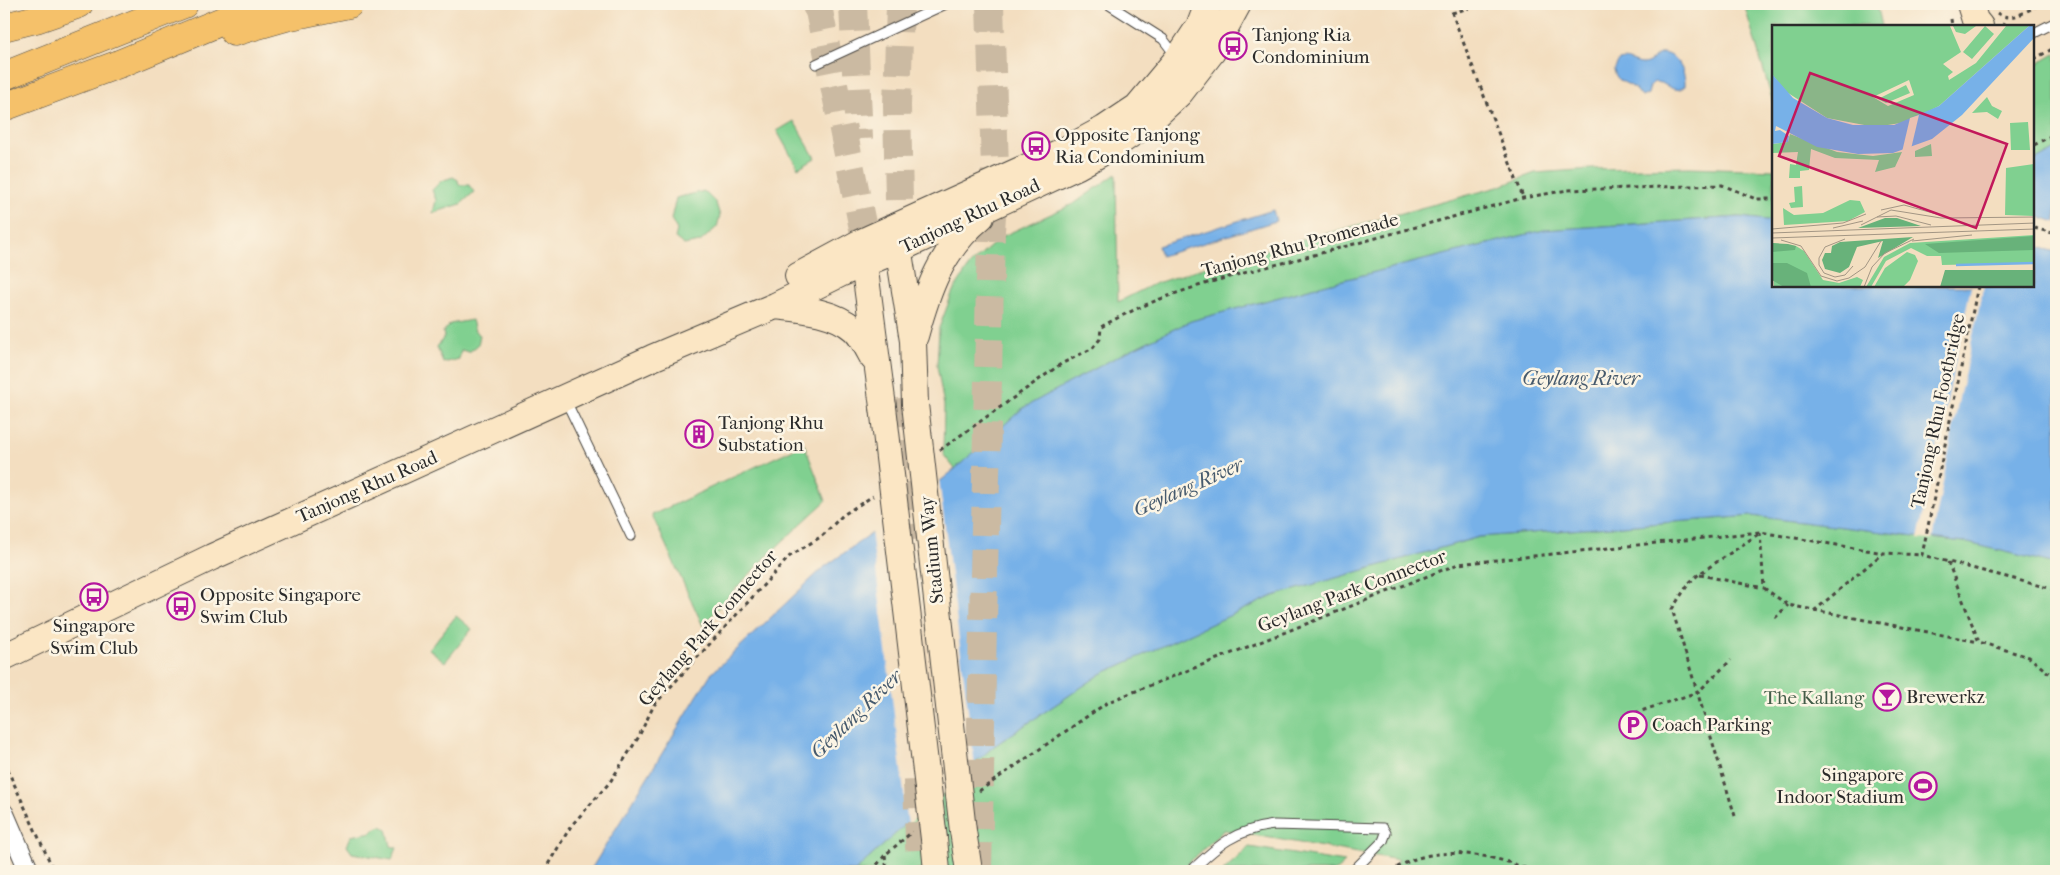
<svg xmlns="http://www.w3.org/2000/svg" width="2060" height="875" font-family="'IM FELL French Canon',serif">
<rect width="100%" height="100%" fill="#fcf5e5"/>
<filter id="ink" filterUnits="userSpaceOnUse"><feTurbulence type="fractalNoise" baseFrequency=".02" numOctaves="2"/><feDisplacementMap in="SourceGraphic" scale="10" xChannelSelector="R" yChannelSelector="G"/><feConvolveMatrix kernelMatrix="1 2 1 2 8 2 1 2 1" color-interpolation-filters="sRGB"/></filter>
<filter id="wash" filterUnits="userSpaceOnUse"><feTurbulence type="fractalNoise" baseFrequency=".0096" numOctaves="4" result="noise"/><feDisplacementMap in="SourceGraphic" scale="20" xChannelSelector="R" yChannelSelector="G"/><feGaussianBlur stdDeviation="1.12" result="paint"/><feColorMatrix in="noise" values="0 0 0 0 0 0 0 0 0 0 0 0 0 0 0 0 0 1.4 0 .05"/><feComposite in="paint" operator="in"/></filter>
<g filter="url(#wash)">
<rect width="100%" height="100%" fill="#f3dec0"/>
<path fill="#80d090" stroke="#567e5e" d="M 1744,4 L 1877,4 L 1882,26 L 1774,26 L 1774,106 Z
M 2056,53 L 2056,149 L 2034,161 L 2034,66 Z
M 794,121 L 815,158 L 798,168 L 777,131 Z
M 1690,167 L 1774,170 L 1774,221 L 1739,217 L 1544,230 L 1335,282 L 1191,321 L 1124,353 L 1023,408 L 955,469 L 943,454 L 944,406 L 937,366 L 939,328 L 953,291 L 970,265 L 1001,237 L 1075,203 L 1116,174 L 1118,302 L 1154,284 L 1214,264 L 1498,187 L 1535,173 L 1592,169 Z
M 453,177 L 458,180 L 459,185 L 469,185 L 474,192 L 461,204 L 433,213 L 436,200 L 432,190 L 441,181 Z
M 704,191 L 716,203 L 720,216 L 717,227 L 700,242 L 684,245 L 675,238 L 677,230 L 671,219 L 676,198 Z
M 472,320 L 475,331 L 480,335 L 478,345 L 469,352 L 461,350 L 459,359 L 443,363 L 437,347 L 444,337 L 443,332 L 450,324 Z
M 804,444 L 826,501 C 782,541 741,580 703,626 L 652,515 Z
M 1752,516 L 1964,542 L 2056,564 L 2056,871 L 1388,871 L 1399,860 L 1224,830 L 1180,871 L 855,871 L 905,825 L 994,746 L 1101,674 L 1273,596 L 1479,537 Z
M 456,616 L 472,629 L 445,662 L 429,649 Z
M 382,826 L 387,829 L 391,846 L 397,848 L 392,860 L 352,853 L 347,846 L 351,836 L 372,832 L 376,828 Z
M 1249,847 L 1345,862 L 1335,871 L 1223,871 Z"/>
<path fill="#77b1e8" stroke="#516e8a" d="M 1663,53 C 1678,56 1686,72 1685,86 C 1674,96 1666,81 1654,82 L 1650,86 L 1648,94 L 1642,97 C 1639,94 1638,91 1634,88 C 1625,81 1617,83 1614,70 L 1619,60 C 1629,57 1633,64 1642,64 C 1652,64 1655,54 1663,53 Z
M 2056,149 L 2056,222 L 2034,215 L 2034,161 Z
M 1273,210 L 1276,221 L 1161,256 L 1158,246 Z
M 1740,217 L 1774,221 L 1774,286 L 2034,286 L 2034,246 L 2056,252 L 2056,564 L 1964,542 L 1752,516 L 1479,537 L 1273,596 L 1101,674 L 994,746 L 905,825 L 855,871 L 590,871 L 710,675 L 823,568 L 911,505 L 955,469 L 1023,408 L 1124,353 L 1191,321 L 1335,282 L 1544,230 Z"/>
<path fill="#f3dec0" d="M 1971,286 L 1984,286 L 1959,398 L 1932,540 L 1918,539 Z
M 939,479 L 975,766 L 908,825 L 871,531 Z"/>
</g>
<g filter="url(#ink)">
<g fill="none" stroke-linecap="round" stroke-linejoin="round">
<path stroke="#cbbaa2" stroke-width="28" stroke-dasharray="28 14" stroke-linecap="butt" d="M 815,4 L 819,11 L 870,263
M 853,4 L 859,139
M 900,4 L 897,106 L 900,247
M 904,398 L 909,540
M 917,780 L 920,871
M 978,871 L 991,231 L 995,169 L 990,4"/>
<g stroke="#494641" stroke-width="11">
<path id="lane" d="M 1108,4 L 1163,39 L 1176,56
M 2034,33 L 2056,22
M 816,64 L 946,4
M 565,399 L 631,536
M 1191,871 C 1218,845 1235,830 1274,825 L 1383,828 L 1386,833 L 1383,841 L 1353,871"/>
</g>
<g stroke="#494641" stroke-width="21">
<path id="street" d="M 4,813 L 29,871"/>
</g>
<g stroke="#494641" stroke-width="28">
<path id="secondary" d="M 1970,4 L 1975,20 L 1980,26
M 896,234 L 913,341 L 915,404
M 860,247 L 864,263 L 883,407
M 798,276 L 859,243 L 1067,149 L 1104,129 L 1137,107 L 1178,58 L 1200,25 L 1208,4
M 775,306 C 801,309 833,311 854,329 C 862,336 868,349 873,358
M 915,336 C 928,289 941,250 981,217
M 4,657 L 212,557 L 652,358 L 775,306 L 842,273 L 906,246 L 1078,166 L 1114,146 L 1149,122 L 1180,93 L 1212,52 L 1238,4
M 963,831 L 969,871
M 934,839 L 937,871"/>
</g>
<g stroke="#494641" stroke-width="29">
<path id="highway" d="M 4,27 L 36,19 L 79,4
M 234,32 L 286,17 L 349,4
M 4,76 L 184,4
M 4,107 L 119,64 L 263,4"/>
</g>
<path stroke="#494641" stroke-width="3" stroke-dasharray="4 4" stroke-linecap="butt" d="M 1453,4 L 1452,13 L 1523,197
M 1452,13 L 1469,8 L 1473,4
M 1997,13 C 2012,23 2026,11 2040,4
M 1951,19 L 1952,26
M 2003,26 L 2006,18
M 2034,59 L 2056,47
M 2034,145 L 2056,133
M 2034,228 L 2056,234
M 1978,286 L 1922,555 L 2056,590
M 940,450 L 1061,364 L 1093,348 L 1100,339 L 1101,327 C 1168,288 1247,273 1321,253 C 1388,235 1455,216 1523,198 L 1568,190 L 1722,185 L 1756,199 L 1774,199
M 1760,532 L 1764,588 L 1788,605 L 1979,642
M 1948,562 L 1979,642 L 2029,657 L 2056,679
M 1700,575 L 1764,588
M 1814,611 L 1883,553
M 1775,618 L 1788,605
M 1635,713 L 1698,692 L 1731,660
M 4,762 L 54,871
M 979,791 L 1108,702 L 1458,564 L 1760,532 L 1884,553 L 1922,555
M 1735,816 L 1672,609 L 1689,583 L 1699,574 L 1760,533
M 885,855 L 887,871
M 544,871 L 571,826 L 610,782 L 638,738 L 654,705 L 790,556 L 822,536 L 843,515 L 873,496
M 872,871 L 885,855 L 912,832
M 1390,871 C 1398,867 1407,862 1415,859 C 1450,847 1499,856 1532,871"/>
<use href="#lane" stroke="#fff" stroke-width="9"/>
<use href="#street" stroke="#fff" stroke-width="19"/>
<use href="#secondary" stroke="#fbe6c4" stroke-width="26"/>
<use href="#highway" stroke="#f5c16b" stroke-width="28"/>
<g stroke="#494641" stroke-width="28" stroke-linecap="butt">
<path id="secondary-bridge" d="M 915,404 L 963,831
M 883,407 L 934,839"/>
</g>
<use href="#secondary-bridge" stroke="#fbe6c4" stroke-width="26"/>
</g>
</g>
<defs>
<g id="bus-ring" transform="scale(1.4375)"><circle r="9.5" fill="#fcf5e5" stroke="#b5179e" stroke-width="1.5"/><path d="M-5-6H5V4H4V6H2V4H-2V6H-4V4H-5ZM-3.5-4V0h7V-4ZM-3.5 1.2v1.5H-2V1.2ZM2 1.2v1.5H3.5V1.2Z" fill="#b5179e"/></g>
<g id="building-ring" transform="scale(1.4375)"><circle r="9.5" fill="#fcf5e5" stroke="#b5179e" stroke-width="1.5"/><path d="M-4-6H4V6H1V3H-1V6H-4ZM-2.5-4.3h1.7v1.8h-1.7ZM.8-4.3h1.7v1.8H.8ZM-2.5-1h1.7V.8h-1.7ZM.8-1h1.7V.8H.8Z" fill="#b5179e"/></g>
<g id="bar-ring" transform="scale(1.4375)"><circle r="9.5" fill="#fcf5e5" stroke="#b5179e" stroke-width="1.5"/><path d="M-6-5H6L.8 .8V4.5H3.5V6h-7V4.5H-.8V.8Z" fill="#b5179e"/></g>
<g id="parking-ring" transform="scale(1.4375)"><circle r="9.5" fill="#fcf5e5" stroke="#b5179e" stroke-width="1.5"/><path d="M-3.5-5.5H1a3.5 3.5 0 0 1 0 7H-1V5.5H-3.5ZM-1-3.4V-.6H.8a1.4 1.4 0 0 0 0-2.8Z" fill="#b5179e"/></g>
<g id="stadium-ring" transform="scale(1.4375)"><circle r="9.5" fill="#fcf5e5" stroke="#b5179e" stroke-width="1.5"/><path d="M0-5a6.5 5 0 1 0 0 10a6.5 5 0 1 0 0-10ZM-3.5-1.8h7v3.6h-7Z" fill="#b5179e"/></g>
</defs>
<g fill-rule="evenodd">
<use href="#bus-ring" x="1233" y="46"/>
<use href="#bus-ring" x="1036" y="146"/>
<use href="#building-ring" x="699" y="434"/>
<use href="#bus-ring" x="94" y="597"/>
<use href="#bus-ring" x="181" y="606"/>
<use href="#bar-ring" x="1887" y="697"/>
<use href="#parking-ring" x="1633" y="725"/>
<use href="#stadium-ring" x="1923" y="786"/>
</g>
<g text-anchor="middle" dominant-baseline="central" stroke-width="5" stroke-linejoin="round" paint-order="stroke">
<g font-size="19" fill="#2b2b2b" stroke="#fcf5e5" text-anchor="start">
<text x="1252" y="35">Tanjong Ria<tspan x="1252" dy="22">Condominium</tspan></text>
<text x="1055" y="135">Opposite Tanjong<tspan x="1055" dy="22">Ria Condominium</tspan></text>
<text x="718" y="423">Tanjong Rhu<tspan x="718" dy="22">Substation</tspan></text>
<text x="200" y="595">Opposite Singapore<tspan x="200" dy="22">Swim Club</tspan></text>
<text x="94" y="626" text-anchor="middle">Singapore<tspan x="94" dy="22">Swim Club</tspan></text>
<text x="1906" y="697">Brewerkz</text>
<text x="1652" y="725">Coach Parking</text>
<text x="1904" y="775" text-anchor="end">Singapore<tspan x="1904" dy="22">Indoor Stadium</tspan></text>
</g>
<g font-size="19" fill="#2b2b2b" stroke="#fcf5e5">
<text transform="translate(970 216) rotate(-25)">Tanjong Rhu Road</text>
<text transform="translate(1300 245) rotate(-15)">Tanjong Rhu Promenade</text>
<text transform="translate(1938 411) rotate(-78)">Tanjong Rhu Footbridge</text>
<text transform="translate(367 487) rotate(-24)">Tanjong Rhu Road</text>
<text transform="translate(932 550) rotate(-96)">Stadium Way</text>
<text transform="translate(1352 591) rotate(-21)">Geylang Park Connector</text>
<text transform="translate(708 628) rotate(-49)">Geylang Park Connector</text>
</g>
<g font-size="19" fill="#445d49" stroke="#fcf5e5">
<text x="1814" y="698">The Kallang</text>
</g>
<g font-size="20" font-style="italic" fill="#465a6d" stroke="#fcf5e5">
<text x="1581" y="378">Geylang River</text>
<text transform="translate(1188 487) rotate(-24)">Geylang River</text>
<text transform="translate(856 714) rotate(-44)">Geylang River</text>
</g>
</g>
<g transform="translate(1772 25)">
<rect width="262" height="262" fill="#f3dec0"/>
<path d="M 0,1 L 178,1 L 189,27 L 171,39 L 181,47 L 176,51 L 177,55 L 204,38 L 234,1 L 257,1 L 167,81 L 135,97 L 103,102 L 55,93 L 13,66 L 0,49 ZM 137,55 L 142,70 L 116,81 L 101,72 ZM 181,1 L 204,1 L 193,9 L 184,7 ZM 213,1 L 222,9 L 200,34 L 191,27 ZM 134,60 L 138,68 L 114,78 L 106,74 ZM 215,72 L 220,81 L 230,86 L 226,94 L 215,87 L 200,88 ZM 256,97 L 258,125 L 239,125 L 238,98 ZM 18,109 L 65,127 L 101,131 L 130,127 L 123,142 L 103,147 L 107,135 L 63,133 L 39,124 L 37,145 L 28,146 L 28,153 L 17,153 L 18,139 L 24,140 L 26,127 L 0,128 L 0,119 L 16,117 ZM 159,119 L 160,131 L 143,132 L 143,126 ZM 262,139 L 262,191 L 233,190 L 234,143 ZM 30,161 L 31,182 L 19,183 L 17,178 L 23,177 L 22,162 ZM 78,175 L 88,176 L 93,187 L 76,196 L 12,200 L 11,183 L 22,190 L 51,188 ZM 262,210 L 262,238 L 170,240 L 169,231 L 155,231 L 139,223 L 114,236 L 99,262 L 94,262 L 112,232 L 138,218 ZM 0,218 L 24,221 L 32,226 L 51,255 L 67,258 L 85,252 L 91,255 L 88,262 L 2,262 ZM 135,227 L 143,230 L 146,236 L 138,255 L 131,262 L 102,262 L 113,243 Z" fill="#80d090" fill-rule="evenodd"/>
<path d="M 113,193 L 125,193 L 149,201 L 86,203 ZM 262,211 L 262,225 L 167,228 L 153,219 ZM 141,212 L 106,233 L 111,216 L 85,222 L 77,242 L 68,248 L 53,244 L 50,235 L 53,228 L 59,228 L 60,221 L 68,217 ZM 0,218 L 16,219 L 24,221 L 23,225 L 0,227 ZM 0,238 L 15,238 L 35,248 L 39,262 L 12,262 L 0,255 ZM 173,245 L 262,245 L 262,262 L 168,262 Z" fill="#68b27a"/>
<path d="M 257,1 L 262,1 L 262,13 L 190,90 L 160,114 L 121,128 L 86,129 L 45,122 L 4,101 L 3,106 L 8,105 L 17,111 L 16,117 L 0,119 L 0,49 L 21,73 L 55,93 L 81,100 L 122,100 L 167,81 Z" fill="#77b1e8"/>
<path d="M 147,90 L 139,124 L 130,127 L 138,93 Z" fill="#f3dec0"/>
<path fill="none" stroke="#77b1e8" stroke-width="2.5" d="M 184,240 L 263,238"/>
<path fill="none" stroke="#a39684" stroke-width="1" d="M 109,185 L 132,180 L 168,190M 105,192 L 124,191 L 159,200M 89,200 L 119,185 L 169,193 L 263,192M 61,203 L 91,196M 0,204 L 71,198 L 94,189M 0,208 L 263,198M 0,213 L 263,204M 73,214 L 53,222 L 47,233 L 47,240 L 52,248 L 63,252 L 73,250 L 81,241M 9,215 L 29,221 L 49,251 L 65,256 L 77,253 L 93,242 L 109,216M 140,216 L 200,210M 92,262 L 100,242 L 113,228 L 142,214"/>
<path fill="#c2185b" fill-opacity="0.15" stroke="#c2185b" stroke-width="2.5" d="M 38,48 L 235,119 L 204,203 L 7,131 Z"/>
<rect width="262" height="262" fill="none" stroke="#2b2b2b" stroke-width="2.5"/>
</g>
<rect width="2060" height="875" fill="none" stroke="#fcf5e5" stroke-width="20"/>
</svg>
